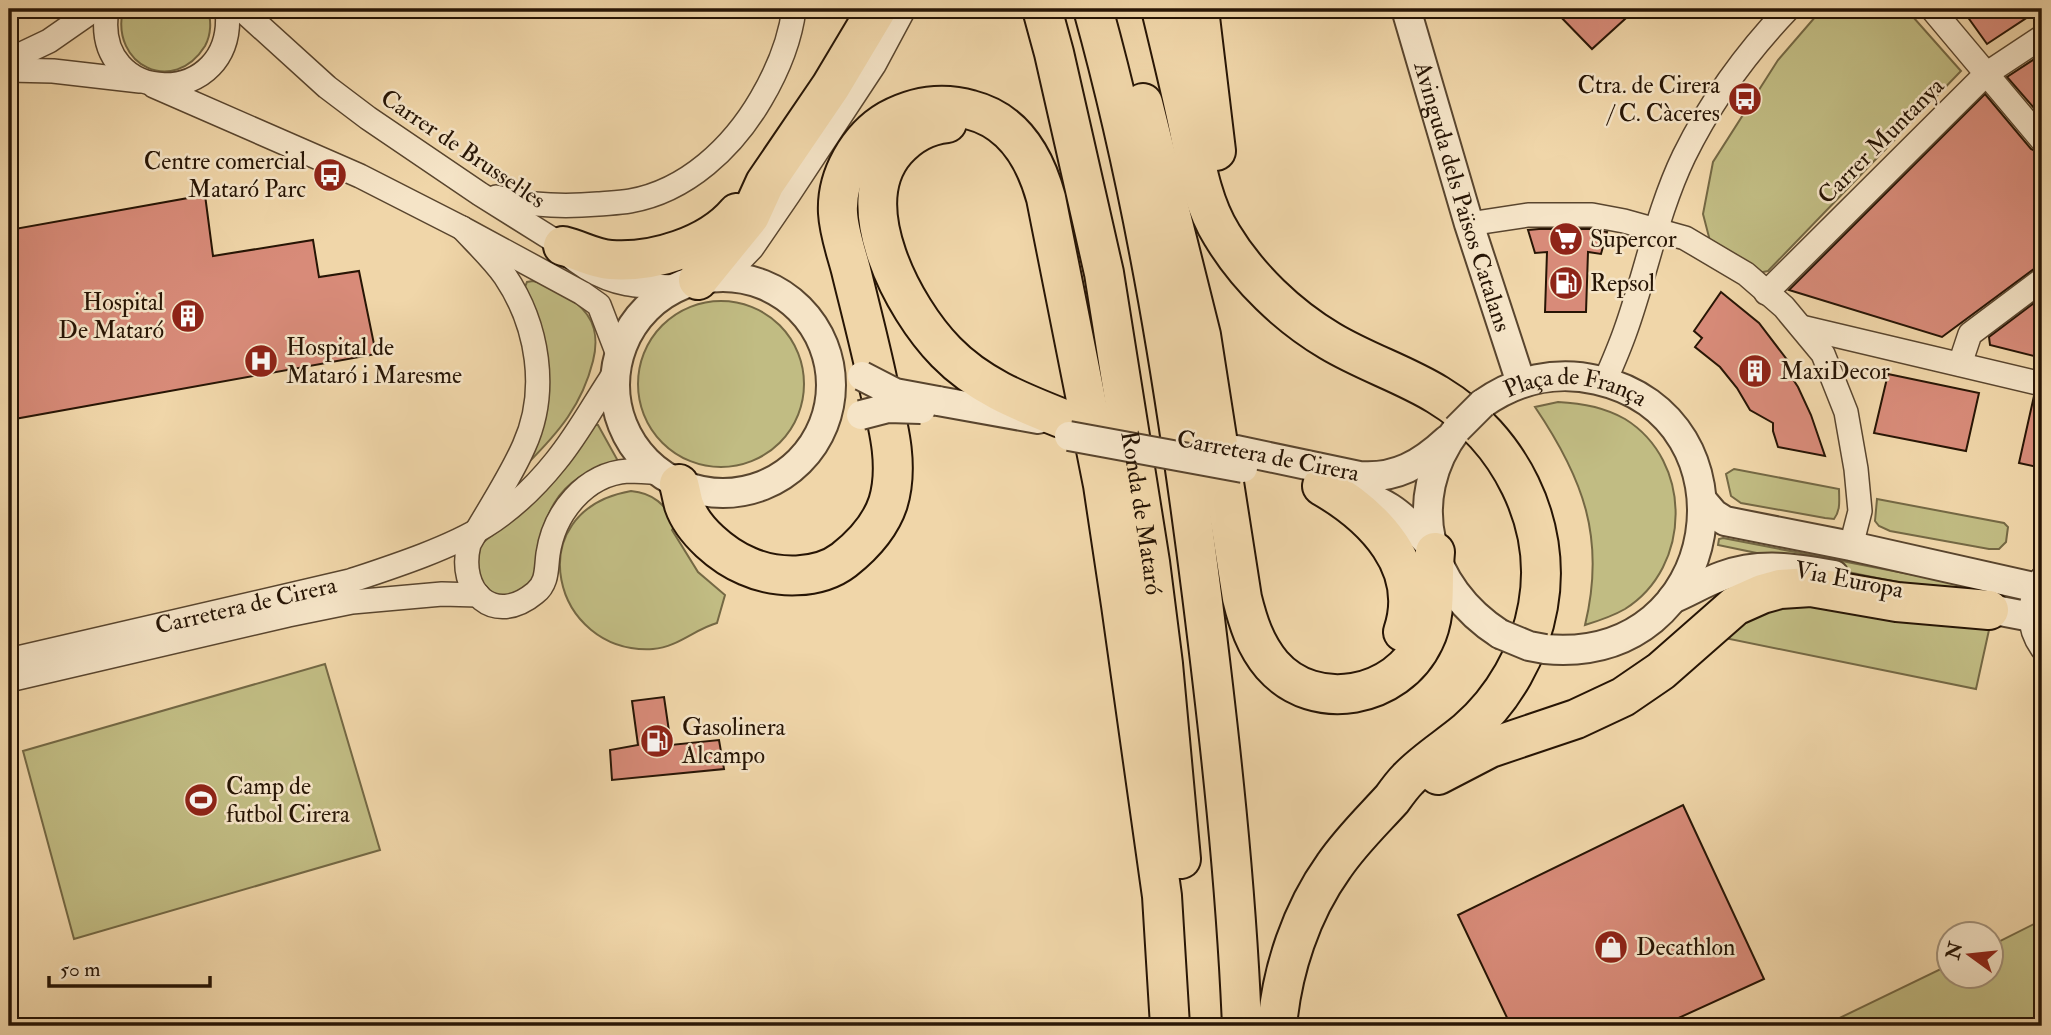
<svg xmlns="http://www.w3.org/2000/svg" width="2051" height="1035" font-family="'IM FELL Double Pica',serif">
<rect width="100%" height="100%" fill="#f0d6a9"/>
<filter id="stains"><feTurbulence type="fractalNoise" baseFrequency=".00286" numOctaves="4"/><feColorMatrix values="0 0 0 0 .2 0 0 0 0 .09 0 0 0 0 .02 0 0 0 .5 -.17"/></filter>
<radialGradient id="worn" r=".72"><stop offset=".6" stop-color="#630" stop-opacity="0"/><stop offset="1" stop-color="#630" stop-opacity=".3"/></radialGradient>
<path fill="#c1bc83" stroke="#746844" stroke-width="2" d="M 123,9 L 207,9 C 212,20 211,35 205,46 C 174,96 110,66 123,9 Z
M 1822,9 L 1906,9 L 1961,71 L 1768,271 L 1753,274 L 1710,241 L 1703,214 L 1713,162 L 1778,60 Z
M 2040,155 L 2042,158 L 2042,243 L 2038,237 Z
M 533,281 C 547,284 564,294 576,303 C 595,318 599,337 593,361 C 582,405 559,432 527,464 L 545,342 L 540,323 L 525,287 L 527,282 Z
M638 384a83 83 0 1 1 166 0a83 83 0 1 1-166 0Z
M 1558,402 C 1582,403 1604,407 1625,419 C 1693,461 1692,567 1625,609 C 1613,616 1598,621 1585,625 C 1606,538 1583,478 1535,407 Z
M 594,425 L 598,425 L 618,461 C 554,477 539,518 538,578 C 529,584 519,593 509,595 C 482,599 466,564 482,544 C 486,539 494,534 499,530 Z
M 1734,469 L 1839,489 C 1839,499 1841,510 1834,519 L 1825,518 L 1741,503 L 1731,496 L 1726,474 Z
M 631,491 C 654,493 665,505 676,524 L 672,530 L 698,572 L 725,595 L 717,623 C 695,629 678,647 653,649 C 552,655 517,511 631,491 Z
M 1877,499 L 2004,523 L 2008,527 L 2006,542 L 1999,549 L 1989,549 L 1890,531 L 1879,526 L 1875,521 Z
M 1723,538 L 2018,595 L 2022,596 L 2023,602 L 1977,597 L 1877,578 L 1718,545 L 1719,539 Z
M 1811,596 L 1989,630 L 1976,689 L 1710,635 L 1736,613 Z
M 325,664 L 380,850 L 74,939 L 23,751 Z
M 2042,920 L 2042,1026 L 1823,1026 L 1949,965 L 1950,976 L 1992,976 L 1992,945 Z"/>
<path fill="#d88b79" stroke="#271505" stroke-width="2" d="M 1553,9 L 1636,9 L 1592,49 Z
M 1962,9 L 2040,9 L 1987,44 Z
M 2042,54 L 2042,111 L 2041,109 L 2041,116 L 2007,77 Z
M 1985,94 L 2031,149 L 2040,153 L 2038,237 L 2042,243 L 2042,266 L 2034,269 L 1942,337 L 1789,290 Z
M 205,195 L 213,256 L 313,240 L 319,277 L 359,271 L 376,354 L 9,420 L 9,230 Z
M 1539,229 L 1591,229 L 1607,232 L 1601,254 L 1588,252 L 1586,312 L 1545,312 L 1547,252 L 1535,253 L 1528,230 Z
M 1721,292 L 1759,323 L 1788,361 L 1783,364 L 1798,387 L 1811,415 L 1825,456 L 1778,447 L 1773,431 L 1773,423 L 1750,410 L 1737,388 L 1720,367 L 1695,347 L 1702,338 L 1694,331 Z
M 2042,297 L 2042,358 L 1990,345 L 1989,337 Z
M 1888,374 L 1979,393 L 1966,451 L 1874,433 Z
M 2034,396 L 2042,398 L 2042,468 L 2019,463 Z
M 664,697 L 671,745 L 719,740 L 724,769 L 612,780 L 610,750 L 638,745 L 632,701 Z
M 1683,805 L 1764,979 L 1661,1026 L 1511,1026 L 1458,915 Z"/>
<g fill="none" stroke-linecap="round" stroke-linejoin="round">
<g stroke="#59452e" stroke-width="26">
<g id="minor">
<path d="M 107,9 C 90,109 238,111 227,9"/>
<path d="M 241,9 L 327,87 L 368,118 L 480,194 L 563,246 C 569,257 576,261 587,268 C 618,287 641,286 676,287"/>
<path d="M 1932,9 L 2042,140"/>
<path d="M 9,60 L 49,41 L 95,9"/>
<path d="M 9,70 L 53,71 L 140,81"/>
<path d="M 154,86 L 360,176 L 462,228 L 582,293 L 599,305 L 619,357"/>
<path d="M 496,197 C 530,206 563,207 598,204 C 608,203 619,203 630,201 C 687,191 733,147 761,99 C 778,70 790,42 794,9"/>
<path d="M 1469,224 L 1528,215 L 1592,215 L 1624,221 L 1685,238 L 1746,274 L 1784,307 L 1823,354 L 1846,412 L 1856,469 L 1860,511 L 1851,546"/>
<path d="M 462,228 C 476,243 493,259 505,276 C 538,325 549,391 524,446 C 509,480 487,512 469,544 C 457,592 494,627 535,593 C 548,583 546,568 548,554 C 554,513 585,474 628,471 C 638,471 650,472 660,473"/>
<path d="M 725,276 L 752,248 L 789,194 L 874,65 L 904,9"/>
<path d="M 1766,293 L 1986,74 L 2042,37"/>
<path d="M 1801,327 L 2042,384"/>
<path d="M 1960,364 L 1970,334 L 2042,280"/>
<path d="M 1605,381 C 1612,365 1619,349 1625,332 C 1646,274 1657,212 1684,156 C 1711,101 1746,53 1788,9"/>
<path d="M 2042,578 C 2028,600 2026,626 2042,648"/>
<path id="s1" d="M 9,660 L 350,581 C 392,567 448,549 485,526 C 512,509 536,486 556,461 C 579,433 596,400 616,371"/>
<path d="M 9,680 L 288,615 L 352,602 L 442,594 L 478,595"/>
</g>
</g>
<g stroke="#59452e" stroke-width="32">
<g id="tertiary">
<path id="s2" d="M 1406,9 L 1469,224 L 1521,383"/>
<circle cx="723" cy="385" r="108"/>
<path d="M 938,401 L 1038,419"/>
<path id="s3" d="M 1482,404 C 1516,380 1556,370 1597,380 C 1760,417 1726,666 1545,649"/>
<path d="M 1457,429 C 1403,500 1428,588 1500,634"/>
<path d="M 1236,450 L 1359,476 C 1396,479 1421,464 1447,440"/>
<path d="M 1334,488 C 1382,496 1402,513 1433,548"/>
<path d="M 1702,500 L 1714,514 L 1725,521 L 1851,546 L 2042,589"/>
<path d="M 1672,599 C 1689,592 1705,582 1722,576 C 1760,562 1796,568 1834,575"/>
<path d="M 1969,605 L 2042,619"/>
</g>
</g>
<g stroke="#271505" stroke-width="42">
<g id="motorway">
<path id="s4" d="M 1042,9 L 1054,53 L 1104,273 L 1150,562 L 1163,664 L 1181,859"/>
<path d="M 1093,9 C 1146,200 1177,398 1202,595 C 1220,739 1236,882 1242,1026"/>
<path d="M 1161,9 C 1170,46 1179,83 1187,120 C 1195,158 1201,202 1222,235 C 1248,278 1288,316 1330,341 C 1365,362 1404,374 1438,395 C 1509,438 1553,523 1538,606 C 1530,653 1503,700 1467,731 C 1448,747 1425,761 1408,779 C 1402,785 1397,792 1392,799 C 1372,821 1351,841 1334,866 C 1301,912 1282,970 1277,1026"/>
<path d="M 1199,9 L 1216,151"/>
<path d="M 1143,103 L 1201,335 L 1242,598 C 1248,622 1255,645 1272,665 C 1315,714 1397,698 1424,641 C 1438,613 1432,582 1435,552"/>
<path d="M 947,123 C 927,125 910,134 896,150 C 848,205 903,308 946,352 C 978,385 1018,401 1061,418"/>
<path d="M 563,246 C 580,250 594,259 611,260 C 653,263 709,246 737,213"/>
<path d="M 698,280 L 750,216 L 765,183 L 831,86 L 877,9"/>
<path d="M 679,484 C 681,491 682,498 684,505 C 693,531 723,556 747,566 C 776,579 818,580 844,560 C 863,545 880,527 888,503 C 900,464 887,421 878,383 C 870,345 860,307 851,270 C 846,251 839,232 838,213 C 836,177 858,138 889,120 C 915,106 943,102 971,110 C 1014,121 1035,158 1046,198 L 1103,485 L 1121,605 L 1162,896 L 1170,1026"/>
<path d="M 1322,486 C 1374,516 1425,567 1403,632"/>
<path d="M 1438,775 L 1490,748 L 1576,719 L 1623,697 L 1661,671 L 1735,606 L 1762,594 L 1780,589 L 1811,587 L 1897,602 L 1989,610"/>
</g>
</g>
<use href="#minor" stroke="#f5e4c7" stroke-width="23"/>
<use href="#tertiary" stroke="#f5e4c7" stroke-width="28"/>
<use href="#motorway" stroke="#f0d6a9" stroke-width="38"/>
<g stroke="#59452e" stroke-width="32" stroke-linecap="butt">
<path id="tertiary-bridge" d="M 862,376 L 895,393 L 938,401
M 861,415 L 888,408 L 921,409
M 1457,429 L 1482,404
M 1069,436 L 1243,468
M 1500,634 L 1529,646 L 1545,649"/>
</g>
<use href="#tertiary-bridge" stroke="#f5e4c7" stroke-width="28"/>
</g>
<defs>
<g id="bus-disc" transform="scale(1.75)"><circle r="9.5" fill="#8f2418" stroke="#f5e4c7"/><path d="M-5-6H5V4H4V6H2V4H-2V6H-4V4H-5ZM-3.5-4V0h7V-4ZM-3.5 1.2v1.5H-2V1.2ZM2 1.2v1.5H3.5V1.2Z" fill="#fff"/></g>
<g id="supermarket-disc" transform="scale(1.75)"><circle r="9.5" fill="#8f2418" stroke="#f5e4c7"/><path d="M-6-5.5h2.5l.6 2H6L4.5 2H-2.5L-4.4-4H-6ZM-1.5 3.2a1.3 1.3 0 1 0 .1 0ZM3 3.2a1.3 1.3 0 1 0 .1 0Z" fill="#fff"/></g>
<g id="fuel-disc" transform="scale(1.75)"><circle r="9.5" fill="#8f2418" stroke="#f5e4c7"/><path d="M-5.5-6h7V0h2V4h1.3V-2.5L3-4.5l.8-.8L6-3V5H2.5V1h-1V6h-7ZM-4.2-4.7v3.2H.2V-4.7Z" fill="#fff"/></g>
<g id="building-disc" transform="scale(1.75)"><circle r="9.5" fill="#8f2418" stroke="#f5e4c7"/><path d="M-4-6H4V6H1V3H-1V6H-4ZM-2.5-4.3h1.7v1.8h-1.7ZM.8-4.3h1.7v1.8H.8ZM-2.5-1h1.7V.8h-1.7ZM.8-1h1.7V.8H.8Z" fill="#fff"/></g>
<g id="hospital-disc" transform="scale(1.75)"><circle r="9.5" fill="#8f2418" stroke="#f5e4c7"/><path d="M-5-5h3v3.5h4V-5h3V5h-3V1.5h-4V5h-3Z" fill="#fff"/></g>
<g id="stadium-disc" transform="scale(1.75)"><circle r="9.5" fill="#8f2418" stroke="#f5e4c7"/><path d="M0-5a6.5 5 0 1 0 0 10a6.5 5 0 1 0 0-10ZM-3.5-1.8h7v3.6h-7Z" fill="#fff"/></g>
<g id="shop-disc" transform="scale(1.75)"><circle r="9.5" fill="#8f2418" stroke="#f5e4c7"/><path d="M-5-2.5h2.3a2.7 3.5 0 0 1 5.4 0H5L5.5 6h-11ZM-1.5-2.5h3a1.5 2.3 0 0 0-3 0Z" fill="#fff"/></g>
</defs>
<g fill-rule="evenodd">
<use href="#bus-disc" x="1745" y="99"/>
<use href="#bus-disc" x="330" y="175"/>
<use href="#supermarket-disc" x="1566" y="239"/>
<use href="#fuel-disc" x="1566" y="283"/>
<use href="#building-disc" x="188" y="316"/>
<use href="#hospital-disc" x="261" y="361"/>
<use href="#building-disc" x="1755" y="371"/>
<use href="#fuel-disc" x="657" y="741"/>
<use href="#stadium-disc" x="201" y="800"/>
<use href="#shop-disc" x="1611" y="947"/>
</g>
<g text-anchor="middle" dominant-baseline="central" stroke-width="5" stroke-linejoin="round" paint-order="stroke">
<g font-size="24" fill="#271505" stroke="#f5e4c7" text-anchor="start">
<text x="1720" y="85" text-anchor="end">Ctra. de Cirera<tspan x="1720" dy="28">/ C. Càceres</tspan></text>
<text x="306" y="161" text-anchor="end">Centre comercial<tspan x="306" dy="28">Mataró Parc</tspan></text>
<text x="1590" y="239">Supercor</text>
<text x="1590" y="283">Repsol</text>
<text x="164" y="302" text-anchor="end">Hospital<tspan x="164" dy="28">De Mataró</tspan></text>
<text x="286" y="347">Hospital de<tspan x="286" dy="28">Mataró i Maresme</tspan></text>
<text x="1780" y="371">MaxiDecor</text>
<text x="682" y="727">Gasolinera<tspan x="682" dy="28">Alcampo</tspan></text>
<text x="226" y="786">Camp de<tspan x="226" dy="28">futbol Cirera</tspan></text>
<text x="1636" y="947">Decathlon</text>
</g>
<g font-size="24" fill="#271505" stroke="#f5e4c7">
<text transform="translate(1881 141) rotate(-45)">Carrer Muntanya</text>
<text transform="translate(463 149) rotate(34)">Carrer de Brussel·les</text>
<text stroke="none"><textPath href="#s2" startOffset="196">Avinguda dels Països Catalans</textPath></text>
<text stroke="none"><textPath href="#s3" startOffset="100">Plaça de França</textPath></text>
<text transform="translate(1268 456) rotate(11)">Carretera de Cirera</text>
<text stroke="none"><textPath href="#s4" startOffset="514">Ronda de Mataró</textPath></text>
<text transform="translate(1849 580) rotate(11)">Via Europa</text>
<text stroke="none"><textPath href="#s1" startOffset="243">Carretera de Cirera</textPath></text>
</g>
</g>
<rect width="2051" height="1035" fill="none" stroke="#f0d6a9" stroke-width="35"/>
<rect x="10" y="10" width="2030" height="1014" fill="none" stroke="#271505" stroke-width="3.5"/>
<rect x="18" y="18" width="2016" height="1000" fill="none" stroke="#271505" stroke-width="2"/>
<g transform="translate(1970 955) rotate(285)"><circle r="33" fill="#f5e4c7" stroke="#a39179" stroke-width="2"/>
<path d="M0-5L12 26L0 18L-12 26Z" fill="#8f2418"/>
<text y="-10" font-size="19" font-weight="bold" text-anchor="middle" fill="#271505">N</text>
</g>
<path d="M49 976v10h161v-10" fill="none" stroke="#271505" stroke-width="3.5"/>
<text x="60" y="976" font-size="21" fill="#271505" stroke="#f5e4c7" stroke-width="5" paint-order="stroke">50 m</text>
<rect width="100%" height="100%" filter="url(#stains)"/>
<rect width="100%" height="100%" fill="url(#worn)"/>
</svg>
